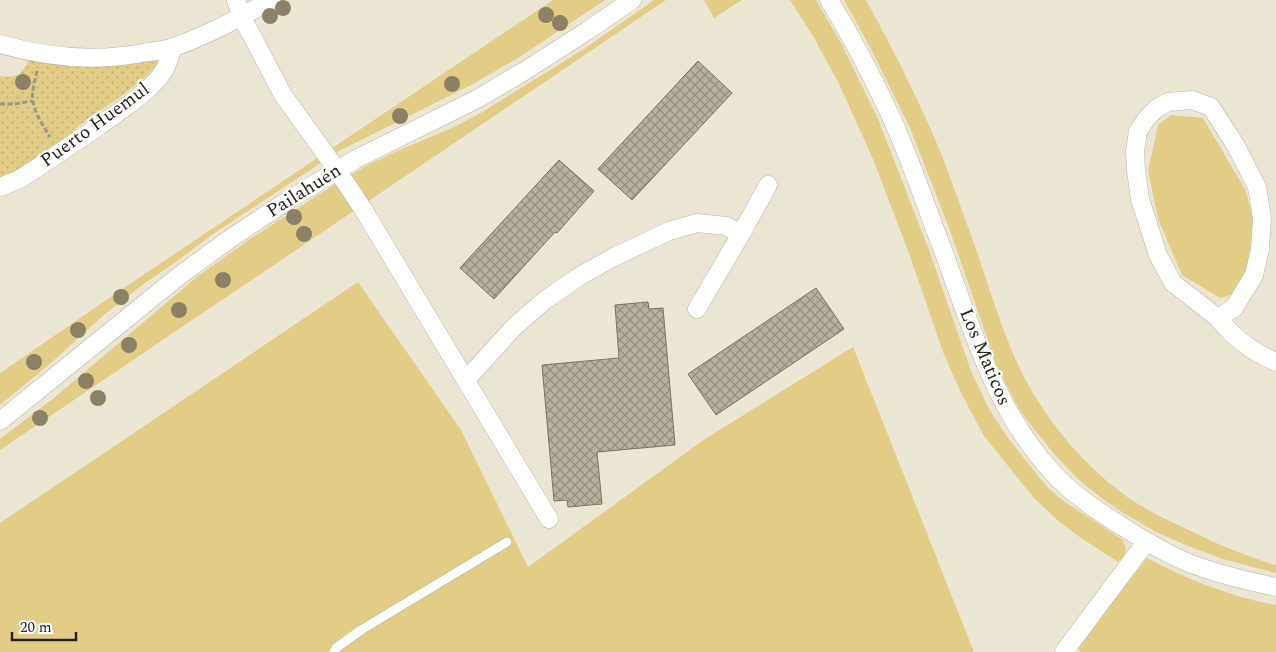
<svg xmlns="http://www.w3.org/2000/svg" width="1276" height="652" font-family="Spectral,serif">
<defs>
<pattern id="park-dots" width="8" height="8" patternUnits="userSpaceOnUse" patternTransform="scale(1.25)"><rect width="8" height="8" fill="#e2cd86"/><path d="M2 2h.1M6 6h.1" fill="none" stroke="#c2b073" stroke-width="1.8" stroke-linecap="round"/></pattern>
<pattern id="building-cross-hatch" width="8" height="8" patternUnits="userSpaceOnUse" patternTransform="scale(1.25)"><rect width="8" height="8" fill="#b6b19e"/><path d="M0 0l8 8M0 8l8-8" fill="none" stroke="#949080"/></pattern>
</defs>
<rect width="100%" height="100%" fill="#ebe6d3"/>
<path fill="#e2cd86" d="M 553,0 L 605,0 L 518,58 L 473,84 L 339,151 L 213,234 L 180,259 L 145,283 L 105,314 L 52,362 L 0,405 L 0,373 L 140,277 Z
M 654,0 L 666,0 L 0,450 L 0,439 L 55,397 L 198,276 L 250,239 L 338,182 L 368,165 L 397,151 L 454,127 L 479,114 L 584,49 Z
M 704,0 L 742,0 L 714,18 Z
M 790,0 L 816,0 L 842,45 L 878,119 L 929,250 L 971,371 L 989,409 L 1008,438 L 1047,487 L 1065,502 L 1123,540 L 1126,550 L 1124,556 L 1118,562 L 1081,538 L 1056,519 L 1034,498 L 984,436 L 961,393 L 943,352 L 910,256 L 873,159 L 839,84 L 813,36 Z
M 844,0 L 866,0 C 890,43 912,87 932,132 C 944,159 954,188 964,216 C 982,263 995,312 1015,358 C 1040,415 1086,471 1138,504 C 1156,515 1176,524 1195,533 C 1221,546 1248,557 1276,565 L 1276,573 L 1223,559 L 1188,546 L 1156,532 L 1122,512 L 1104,500 L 1079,480 L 1055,455 L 1033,428 L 1019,409 L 996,364 L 948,225 L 910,128 L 871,49 Z
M 1171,115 L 1203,118 L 1246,191 L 1260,249 L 1241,292 L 1220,298 L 1182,275 L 1158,219 L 1148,171 L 1158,125 Z
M 358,282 L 461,430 L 528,567 L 705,439 L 853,347 L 974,652 L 0,652 L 0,523 Z
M 1147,558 C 1187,579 1231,597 1276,605 L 1276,652 L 1080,652 L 1078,645 Z"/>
<path fill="url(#park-dots)" d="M 158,57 L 160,61 L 159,64 L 142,80 L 123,95 L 78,126 L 69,140 L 0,181 L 0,76 C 20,78 21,75 30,58 Z"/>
<path fill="url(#building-cross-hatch)" stroke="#787362" d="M 698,61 L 732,93 L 632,200 L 598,169 Z
M 559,160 L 594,191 L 557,233 L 555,232 L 494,299 L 460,268 Z
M 816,288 L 844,329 L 716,415 L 688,374 Z
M 648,302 L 649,309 L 663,308 L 675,445 L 597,452 L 602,504 L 568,507 L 567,500 L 554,501 L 542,365 L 619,358 L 615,305 Z"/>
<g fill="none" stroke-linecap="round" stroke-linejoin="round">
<g stroke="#bab5a3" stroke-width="10">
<path id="lane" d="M 334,652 L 336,648 L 361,630 L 507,542"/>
</g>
<g stroke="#bab5a3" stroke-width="19">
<path id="street" d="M 236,0 L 242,17 L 283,95 L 337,170 L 363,209 L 549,519
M 829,0 C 853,39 874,80 893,121 C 912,164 927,209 944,253 C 972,330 996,412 1053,473 C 1071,493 1094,509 1117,523 C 1140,538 1164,553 1189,563 C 1217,574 1247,581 1276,587
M 0,44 C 48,58 99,62 148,52 C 157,51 166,50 174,47 C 208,35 240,18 271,0
M 1192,100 L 1211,107 L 1236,146 L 1257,187 L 1262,218 L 1260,249 L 1254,275 L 1234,308 L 1218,318 L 1173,283 L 1158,255 L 1140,199 L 1136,171 L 1135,152 L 1138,131 L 1147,118 L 1157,108 L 1168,102 Z
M 0,187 L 18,180 L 34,170 L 99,126 L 130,104 L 148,89 L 159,78 L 166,67 L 173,47
M 697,309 L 741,234 L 768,185
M 1218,318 C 1235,339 1251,351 1276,362
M 466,380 L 514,327 L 545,300 L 580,276 L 612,258 L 669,231 L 697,223 L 726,226 L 741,234
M 0,421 L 179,276 L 231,238 L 287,201 L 356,159 L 479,98 L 526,70 L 587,31 L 632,0
M 1064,652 L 1146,542"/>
</g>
<path stroke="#9c988a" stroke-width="3" stroke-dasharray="5 2.5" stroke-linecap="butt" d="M 37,71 C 35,81 31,92 33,102 C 35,114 44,127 50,137
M 0,104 L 13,104 L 32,101"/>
<use href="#lane" stroke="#fff" stroke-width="9"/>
<use href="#street" stroke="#fff" stroke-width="18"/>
</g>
<g fill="#8b8266">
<circle cx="283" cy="8" r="8"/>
<circle cx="546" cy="15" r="8"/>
<circle cx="270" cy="16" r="8"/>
<circle cx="560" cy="23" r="8"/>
<circle cx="23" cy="82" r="8"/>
<circle cx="452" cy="84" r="8"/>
<circle cx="400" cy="116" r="8"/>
<circle cx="294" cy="217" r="8"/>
<circle cx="304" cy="234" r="8"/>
<circle cx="223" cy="280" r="8"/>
<circle cx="121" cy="297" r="8"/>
<circle cx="179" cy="310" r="8"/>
<circle cx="78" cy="330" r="8"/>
<circle cx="129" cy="345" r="8"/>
<circle cx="34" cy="362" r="8"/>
<circle cx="86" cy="381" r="8"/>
<circle cx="98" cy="398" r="8"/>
<circle cx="40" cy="418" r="8"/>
</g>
<g text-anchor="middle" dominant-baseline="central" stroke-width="4.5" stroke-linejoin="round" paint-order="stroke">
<g font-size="19" fill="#25231c" stroke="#fff">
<text transform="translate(95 125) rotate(-36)">Puerto Huemul</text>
<text transform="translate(304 191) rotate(-32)">Pailahuén</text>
<text transform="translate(985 357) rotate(67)">Los Maticos</text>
</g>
</g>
<path d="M12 632v8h64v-8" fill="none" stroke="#25231c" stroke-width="2.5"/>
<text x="20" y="632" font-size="15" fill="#25231c" stroke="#ffffff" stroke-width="4" paint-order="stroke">20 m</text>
</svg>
